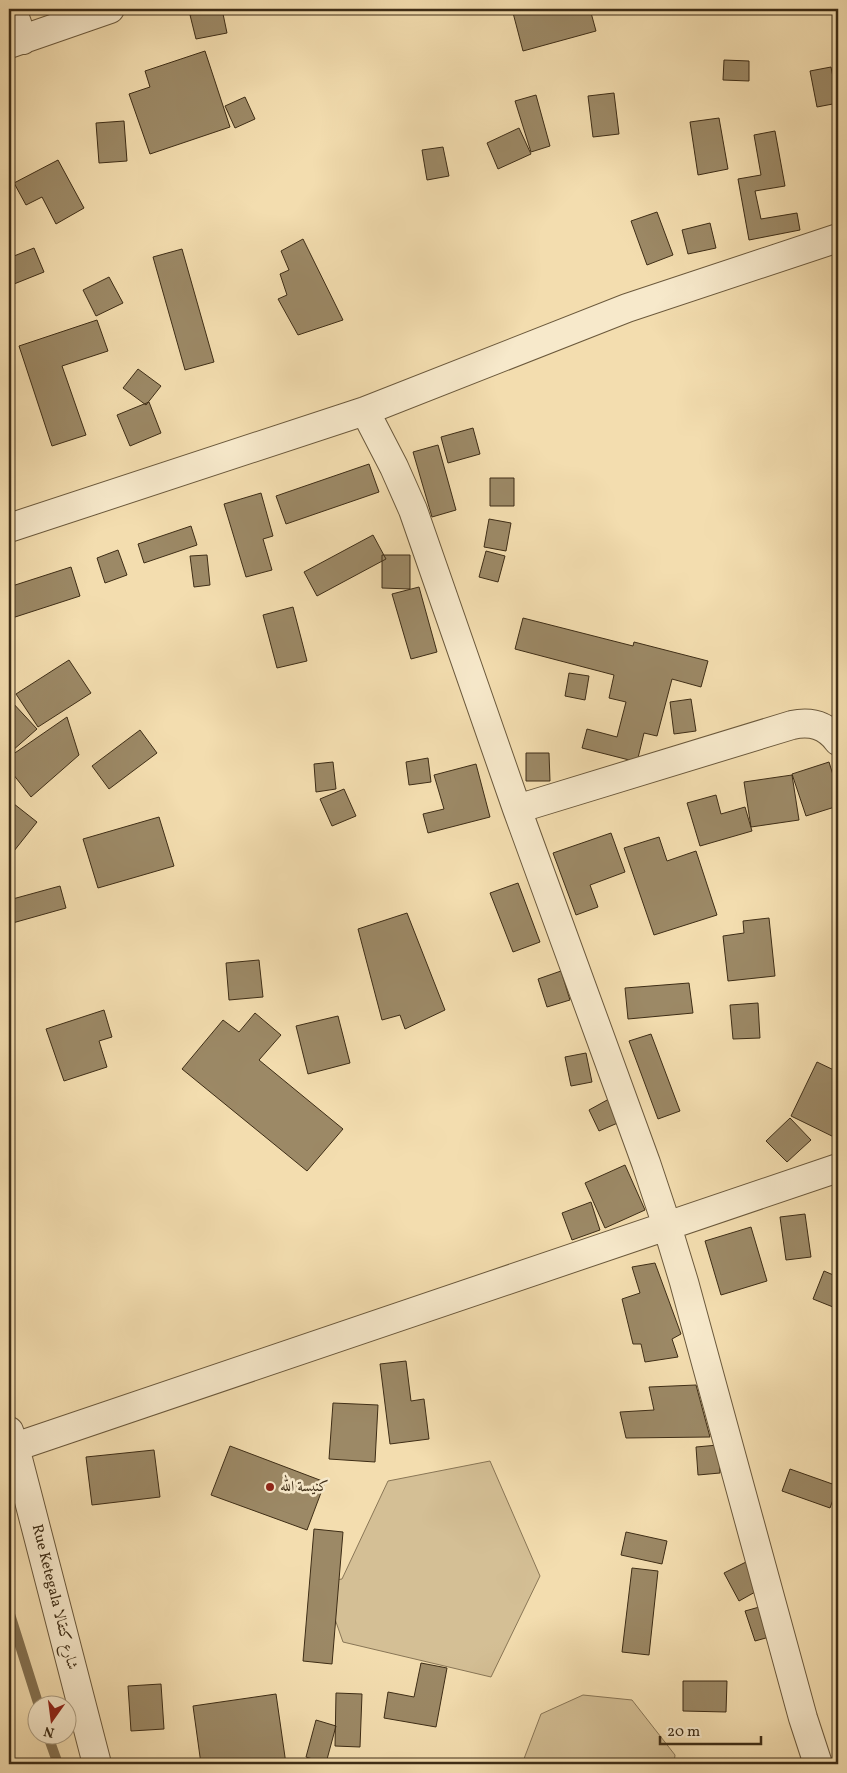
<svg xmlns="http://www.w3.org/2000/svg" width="847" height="1773" font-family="Vollkorn,Amiri,serif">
<rect width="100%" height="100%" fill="#f3ddaf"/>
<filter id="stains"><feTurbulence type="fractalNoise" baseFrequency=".004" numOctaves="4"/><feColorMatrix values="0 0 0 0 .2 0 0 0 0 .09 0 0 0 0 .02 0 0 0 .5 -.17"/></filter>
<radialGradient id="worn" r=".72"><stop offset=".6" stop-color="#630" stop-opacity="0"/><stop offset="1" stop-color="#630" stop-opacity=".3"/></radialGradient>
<path fill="#d4bf95" stroke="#897656" d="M 490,1461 L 540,1576 L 491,1677 L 343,1642 L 322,1582 L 342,1579 L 388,1481 Z
M 583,1695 L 632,1700 L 675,1755 L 674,1764 L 522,1764 L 541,1714 Z"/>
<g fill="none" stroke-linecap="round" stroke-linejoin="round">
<path stroke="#857353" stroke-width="10" d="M 9,1611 L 39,1706
M 48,1736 L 58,1764"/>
</g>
<path fill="#9c8966" stroke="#3e2d16" d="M 218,9 L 222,9 L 227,33 L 196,39 L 190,15 Z
M 512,9 L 590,9 L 596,31 L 523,51 Z
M 205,51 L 230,127 L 150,154 L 129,94 L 150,87 L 145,71 Z
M 724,60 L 749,61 L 749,81 L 723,80 Z
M 831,67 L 838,103 L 817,107 L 810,71 Z
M 614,93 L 619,134 L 593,137 L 588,96 Z
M 536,95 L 550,146 L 531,152 L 515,101 Z
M 245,97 L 255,119 L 235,128 L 225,106 Z
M 719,118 L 728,169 L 698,175 L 690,122 Z
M 124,121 L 127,161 L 99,163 L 96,123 Z
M 519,128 L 531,154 L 498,169 L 487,143 Z
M 775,131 L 785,186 L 755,191 L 761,219 L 797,213 L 800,230 L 749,240 L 738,179 L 761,175 L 754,135 Z
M 443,147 L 449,176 L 427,180 L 422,150 Z
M 58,160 L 84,208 L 56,224 L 42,197 L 26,205 L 14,183 Z
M 657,212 L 673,255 L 647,265 L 631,221 Z
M 710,223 L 716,248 L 688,254 L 682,230 Z
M 303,239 L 343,320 L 298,335 L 278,299 L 287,295 L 280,274 L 289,270 L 281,251 Z
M 34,248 L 44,272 L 9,286 L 9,258 Z
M 182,249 L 214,362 L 185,370 L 153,257 Z
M 109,277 L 123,303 L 96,316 L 83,290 Z
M 97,320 L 108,351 L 62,366 L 86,435 L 52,446 L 19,346 Z
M 138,369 L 161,386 L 146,405 L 123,388 Z
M 149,402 L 161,433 L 130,446 L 117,415 Z
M 473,428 L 480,454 L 448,463 L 441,437 Z
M 438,445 L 456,510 L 432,517 L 413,452 Z
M 369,464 L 379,492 L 286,524 L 276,496 Z
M 490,478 L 514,478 L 514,506 L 490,506 Z
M 261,493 L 273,536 L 263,539 L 272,570 L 246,577 L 224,504 Z
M 489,519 L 511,523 L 506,551 L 484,547 Z
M 191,526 L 197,545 L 144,563 L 138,544 Z
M 373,535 L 386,559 L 317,596 L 304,572 Z
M 118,550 L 127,575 L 105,583 L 97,558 Z
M 486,551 L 505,556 L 498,582 L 479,577 Z
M 207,555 L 210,585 L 194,587 L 190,556 Z
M 382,555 L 410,555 L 410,589 L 382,588 Z
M 71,567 L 80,596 L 9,619 L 9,587 Z
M 419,587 L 437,652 L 411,659 L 392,594 Z
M 293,607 L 307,661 L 277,668 L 263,615 Z
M 523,618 L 633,646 L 634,642 L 708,661 L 701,687 L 672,679 L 657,736 L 644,733 L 637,762 L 582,748 L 587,729 L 617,737 L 626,702 L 609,698 L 614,675 L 515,649 Z
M 69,660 L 91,693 L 38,727 L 16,694 Z
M 569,673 L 589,676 L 585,700 L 565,696 Z
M 691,699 L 696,731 L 674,734 L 670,702 Z
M 11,701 L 37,729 L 12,751 L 9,747 L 9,703 Z
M 67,717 L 79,755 L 31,797 L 9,769 L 9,757 Z
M 140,730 L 157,753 L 109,789 L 92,766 Z
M 526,753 L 549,753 L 550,781 L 526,781 Z
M 428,758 L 431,782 L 409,785 L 406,762 Z
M 333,762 L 336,789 L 316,792 L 314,764 Z
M 829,762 L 838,791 L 838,806 L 806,816 L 792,774 Z
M 476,764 L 490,817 L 428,833 L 423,814 L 444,809 L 434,775 Z
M 792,775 L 799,820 L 751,827 L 744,782 Z
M 344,789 L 356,816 L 332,826 L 320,799 Z
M 716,795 L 721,814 L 745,807 L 752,831 L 700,846 L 687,803 Z
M 9,800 L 37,822 L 10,856 L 9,856 Z
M 159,817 L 174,866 L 98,888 L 83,839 Z
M 611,833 L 625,872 L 590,885 L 598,907 L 576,915 L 553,853 Z
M 659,837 L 667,861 L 696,851 L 717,915 L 654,935 L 624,848 Z
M 518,883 L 540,942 L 513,952 L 490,893 Z
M 60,886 L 66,908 L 9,924 L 9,900 Z
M 407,913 L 445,1010 L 405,1029 L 400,1015 L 382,1020 L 358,929 Z
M 769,918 L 775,976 L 728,981 L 723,936 L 744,933 L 743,921 Z
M 259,960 L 263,997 L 229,1000 L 226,963 Z
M 561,971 L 570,1000 L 547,1007 L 538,979 Z
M 689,983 L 693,1013 L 628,1019 L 625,988 Z
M 758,1003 L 760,1038 L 733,1039 L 730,1005 Z
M 104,1010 L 112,1037 L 99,1041 L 107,1067 L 64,1081 L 46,1029 Z
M 255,1013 L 281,1035 L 259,1060 L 343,1129 L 307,1171 L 182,1069 L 223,1020 L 239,1032 Z
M 338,1016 L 350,1063 L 308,1074 L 296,1026 Z
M 651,1034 L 680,1111 L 658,1119 L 629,1041 Z
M 586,1053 L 592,1082 L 571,1086 L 565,1057 Z
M 817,1062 L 838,1072 L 838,1139 L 791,1116 Z
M 609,1099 L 620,1122 L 599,1131 L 589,1110 Z
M 790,1118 L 811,1140 L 787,1162 L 766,1141 Z
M 625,1165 L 645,1210 L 605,1228 L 585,1183 Z
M 591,1202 L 600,1230 L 572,1240 L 562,1213 Z
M 805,1214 L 811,1257 L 786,1260 L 780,1217 Z
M 751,1227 L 767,1281 L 721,1295 L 705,1241 Z
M 655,1263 L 681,1334 L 672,1339 L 678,1357 L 645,1362 L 641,1344 L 633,1344 L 622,1299 L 640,1293 L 632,1267 Z
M 824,1271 L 838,1277 L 838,1309 L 813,1299 Z
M 406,1361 L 411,1401 L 424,1399 L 429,1439 L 390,1444 L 380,1364 Z
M 696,1385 L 710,1437 L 626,1438 L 620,1412 L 654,1410 L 649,1387 Z
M 333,1403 L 378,1405 L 375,1462 L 329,1459 Z
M 718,1445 L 720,1473 L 698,1475 L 696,1447 Z
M 230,1446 L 325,1482 L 307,1530 L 211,1495 Z
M 154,1450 L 160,1497 L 92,1505 L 86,1457 Z
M 790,1469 L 838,1486 L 830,1508 L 782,1491 Z
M 314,1529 L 343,1532 L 332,1664 L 303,1661 Z
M 626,1532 L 667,1541 L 662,1564 L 621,1555 Z
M 752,1559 L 766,1586 L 739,1601 L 724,1573 Z
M 632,1568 L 658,1571 L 649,1655 L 622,1652 Z
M 763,1606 L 773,1636 L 755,1641 L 745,1611 Z
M 421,1663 L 447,1668 L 436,1727 L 384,1718 L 388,1692 L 414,1697 Z
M 683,1681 L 727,1681 L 726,1712 L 683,1711 Z
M 161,1684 L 164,1729 L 131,1731 L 128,1686 Z
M 336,1693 L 362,1694 L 360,1747 L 335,1746 Z
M 276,1694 L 286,1764 L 201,1764 L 193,1706 Z
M 316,1720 L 336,1726 L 326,1763 L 306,1757 Z"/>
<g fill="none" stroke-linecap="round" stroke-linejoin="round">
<g stroke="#6b593c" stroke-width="30">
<path id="minor" d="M 12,9 L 23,40
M 9,44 L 110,9
M 365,411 L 394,467 L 413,510 L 517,809 L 646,1163 L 667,1226 L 684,1282 L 803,1718 L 818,1764
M 9,528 L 365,411 L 627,308 L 838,238
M 517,809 L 792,725 C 811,721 826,725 838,741
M 9,1431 L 15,1447 L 97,1764
M 15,1447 L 838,1168"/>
</g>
<use href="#minor" stroke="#f7e9cb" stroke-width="28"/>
</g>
<circle fill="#8f2418" stroke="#f7e9cb" stroke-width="2" cx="270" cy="1487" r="5"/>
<g text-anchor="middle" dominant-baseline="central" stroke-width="5" stroke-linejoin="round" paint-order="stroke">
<g font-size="15" fill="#3e2d16" stroke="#f7e9cb" text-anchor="start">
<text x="280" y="1487">كنيسة الله</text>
</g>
<g font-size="15" fill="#3e2d16" stroke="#f7e9cb">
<text transform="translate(54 1597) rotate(76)">Rue Ketegala شارع كتقالا</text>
</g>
</g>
<rect width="847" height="1773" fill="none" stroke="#f3ddaf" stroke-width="30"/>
<rect x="10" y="10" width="827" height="1753" fill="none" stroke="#3e2d16" stroke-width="2.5"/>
<rect x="15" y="15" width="817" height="1743" fill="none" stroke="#3e2d16"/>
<g transform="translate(52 1720) rotate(194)"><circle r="24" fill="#f7e9cb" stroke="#ad9e83"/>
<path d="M0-4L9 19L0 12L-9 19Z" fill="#8f2418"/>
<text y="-8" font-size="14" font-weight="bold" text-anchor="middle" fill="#3e2d16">N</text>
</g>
<path d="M660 1736v8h101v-8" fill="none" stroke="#3e2d16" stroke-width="2.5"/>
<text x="667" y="1736" font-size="15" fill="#3e2d16" stroke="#f7e9cb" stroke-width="4" paint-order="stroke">20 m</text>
<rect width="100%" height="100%" filter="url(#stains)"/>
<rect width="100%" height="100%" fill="url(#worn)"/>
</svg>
